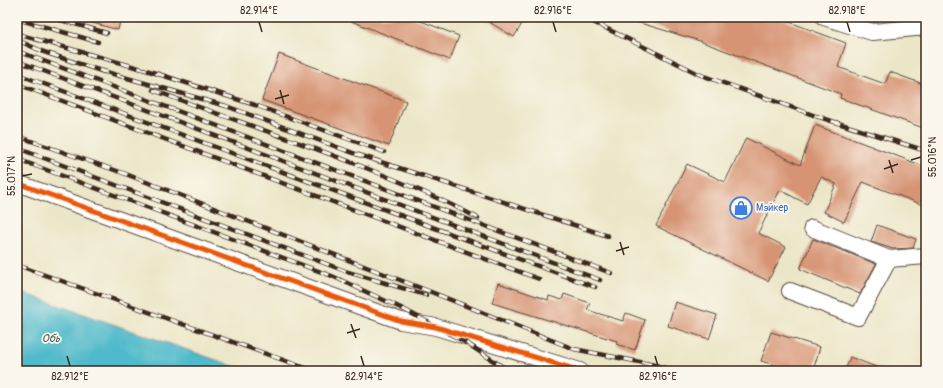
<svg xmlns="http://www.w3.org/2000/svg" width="943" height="388" font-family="Pangolin,sans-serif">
<rect width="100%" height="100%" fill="#fbf7ec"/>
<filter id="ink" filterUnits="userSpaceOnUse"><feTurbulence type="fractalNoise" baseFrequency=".025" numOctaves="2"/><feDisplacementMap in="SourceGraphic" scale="8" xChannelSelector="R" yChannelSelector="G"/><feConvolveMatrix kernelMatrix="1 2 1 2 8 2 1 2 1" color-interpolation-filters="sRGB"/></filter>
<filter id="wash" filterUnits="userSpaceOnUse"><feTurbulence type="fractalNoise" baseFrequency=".012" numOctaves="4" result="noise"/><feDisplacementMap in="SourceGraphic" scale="16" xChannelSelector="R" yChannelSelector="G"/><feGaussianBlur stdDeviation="0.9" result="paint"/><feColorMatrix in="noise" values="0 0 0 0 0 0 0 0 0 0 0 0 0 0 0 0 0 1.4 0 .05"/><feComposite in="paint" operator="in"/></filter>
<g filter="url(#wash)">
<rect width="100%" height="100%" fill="#ece6c8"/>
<path fill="#4fbacb" stroke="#457274" d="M 17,291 L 248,371 L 17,371 Z"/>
<g id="blocks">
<path fill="#d79475" d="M 86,17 L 121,17 L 118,30 L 86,21 Z
M 341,17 L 411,17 L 459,36 L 450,60 Z
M 481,17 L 526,17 L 514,37 Z
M 630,17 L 776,17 L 846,43 L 838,67 L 885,84 L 890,72 L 926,85 L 926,129 L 840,98 L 841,94 L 697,40 L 630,20 Z
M 279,54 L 406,101 L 389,146 L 262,100 Z
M 815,125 L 926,167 L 926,206 L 863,182 L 844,222 L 824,212 L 836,184 L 821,177 L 807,204 L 780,190 L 758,233 L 786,247 L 768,281 L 656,226 L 687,164 L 725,182 L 746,138 L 800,165 Z
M 877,225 L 916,239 L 913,248 L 893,249 L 871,242 Z
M 813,239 L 876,264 L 860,294 L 800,269 Z
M 498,283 L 548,300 L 549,296 L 562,300 L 564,294 L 590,303 L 587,310 L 623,321 L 626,313 L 645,320 L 635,350 L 616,344 L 617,341 L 492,303 Z
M 675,302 L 717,315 L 709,339 L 668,326 Z
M 771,332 L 820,347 L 813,371 L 794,371 L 761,361 Z
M 850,357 L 884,370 L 883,371 L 845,371 Z"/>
</g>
</g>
<g filter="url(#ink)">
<use href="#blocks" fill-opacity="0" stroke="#564638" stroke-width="1"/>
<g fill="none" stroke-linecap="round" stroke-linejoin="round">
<g stroke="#564638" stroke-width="18">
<path id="minor" d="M 824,17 L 872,32 L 926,27
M 17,183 L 401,321 L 436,327 L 580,371
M 812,228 L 889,259 L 926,256
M 790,291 L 858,317 L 889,259"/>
</g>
<use href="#minor" stroke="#fff" stroke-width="16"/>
<g stroke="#3b2a1e" stroke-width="4.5">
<path id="rail" d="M 50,17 L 107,33
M 583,17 L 701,75 L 816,116 L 926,151
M 17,19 L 98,42
M 17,34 L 146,70 L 255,105 L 384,152
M 17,40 L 44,52 L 104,72
M 17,51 L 611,273
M 17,61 L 600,280
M 99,70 L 226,106 L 356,154 L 608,236
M 17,74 L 595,287
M 17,84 L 539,279
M 153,90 C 261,131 375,165 478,218
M 17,136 L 123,173 L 431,292 L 574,349 L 655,365 L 674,371
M 17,148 L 348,272 L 426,295
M 17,159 L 332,276 L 401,308 L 465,342 L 509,371
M 17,265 L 314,371"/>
</g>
<use href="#rail" stroke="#fbf7ec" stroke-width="3" stroke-dasharray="9" stroke-linecap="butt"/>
<g stroke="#fbf7ec" stroke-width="8">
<path id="cycleway" d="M 17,183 L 401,321 L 436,327 L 580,371"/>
</g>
<use href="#cycleway" stroke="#e8590c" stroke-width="5"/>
</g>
</g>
<path fill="none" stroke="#3b2a1e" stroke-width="1.5" d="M 259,22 L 262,32M 553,22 L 556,32M 847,22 L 850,32M 280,90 L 284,104M 275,99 L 289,95M 889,160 L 893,173M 911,160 L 921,157M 884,169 L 898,164M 22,176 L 32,174M 620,242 L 624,255M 616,251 L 629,247M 351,324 L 356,338M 347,333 L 360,329M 67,356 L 70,366M 361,356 L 364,366M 655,356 L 658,366"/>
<defs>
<g id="shop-ring" transform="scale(1.15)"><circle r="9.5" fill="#fbf7ec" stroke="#3f7fe0" stroke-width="1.5"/><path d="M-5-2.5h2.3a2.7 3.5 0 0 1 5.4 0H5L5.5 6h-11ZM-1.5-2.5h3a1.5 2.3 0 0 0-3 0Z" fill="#3f7fe0"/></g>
</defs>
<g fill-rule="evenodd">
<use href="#shop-ring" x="741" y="208"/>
</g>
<g text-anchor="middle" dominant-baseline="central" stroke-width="3.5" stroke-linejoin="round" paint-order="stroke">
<g font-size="10" fill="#366cbe" stroke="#fbf7ec" text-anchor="start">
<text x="756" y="208">Мэйкер</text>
</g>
<g font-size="11" font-style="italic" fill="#425c5b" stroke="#fbf7ec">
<text x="51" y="338">Обь</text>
</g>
</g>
<rect width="943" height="388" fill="none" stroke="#fbf7ec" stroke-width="44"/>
<rect x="22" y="22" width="899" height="344" fill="none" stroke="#3b2a1e" stroke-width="1.5"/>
<g font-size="10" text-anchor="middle" fill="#3b2a1e">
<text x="259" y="14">82.914°E</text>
<text x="553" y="14">82.916°E</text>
<text x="847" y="14">82.918°E</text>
<text transform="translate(932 157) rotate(-90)" y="4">55.016°N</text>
<text transform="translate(11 176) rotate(-90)" y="4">55.017°N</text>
<text x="70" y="380">82.912°E</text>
<text x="364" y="380">82.914°E</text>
<text x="658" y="380">82.916°E</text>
</g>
</svg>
